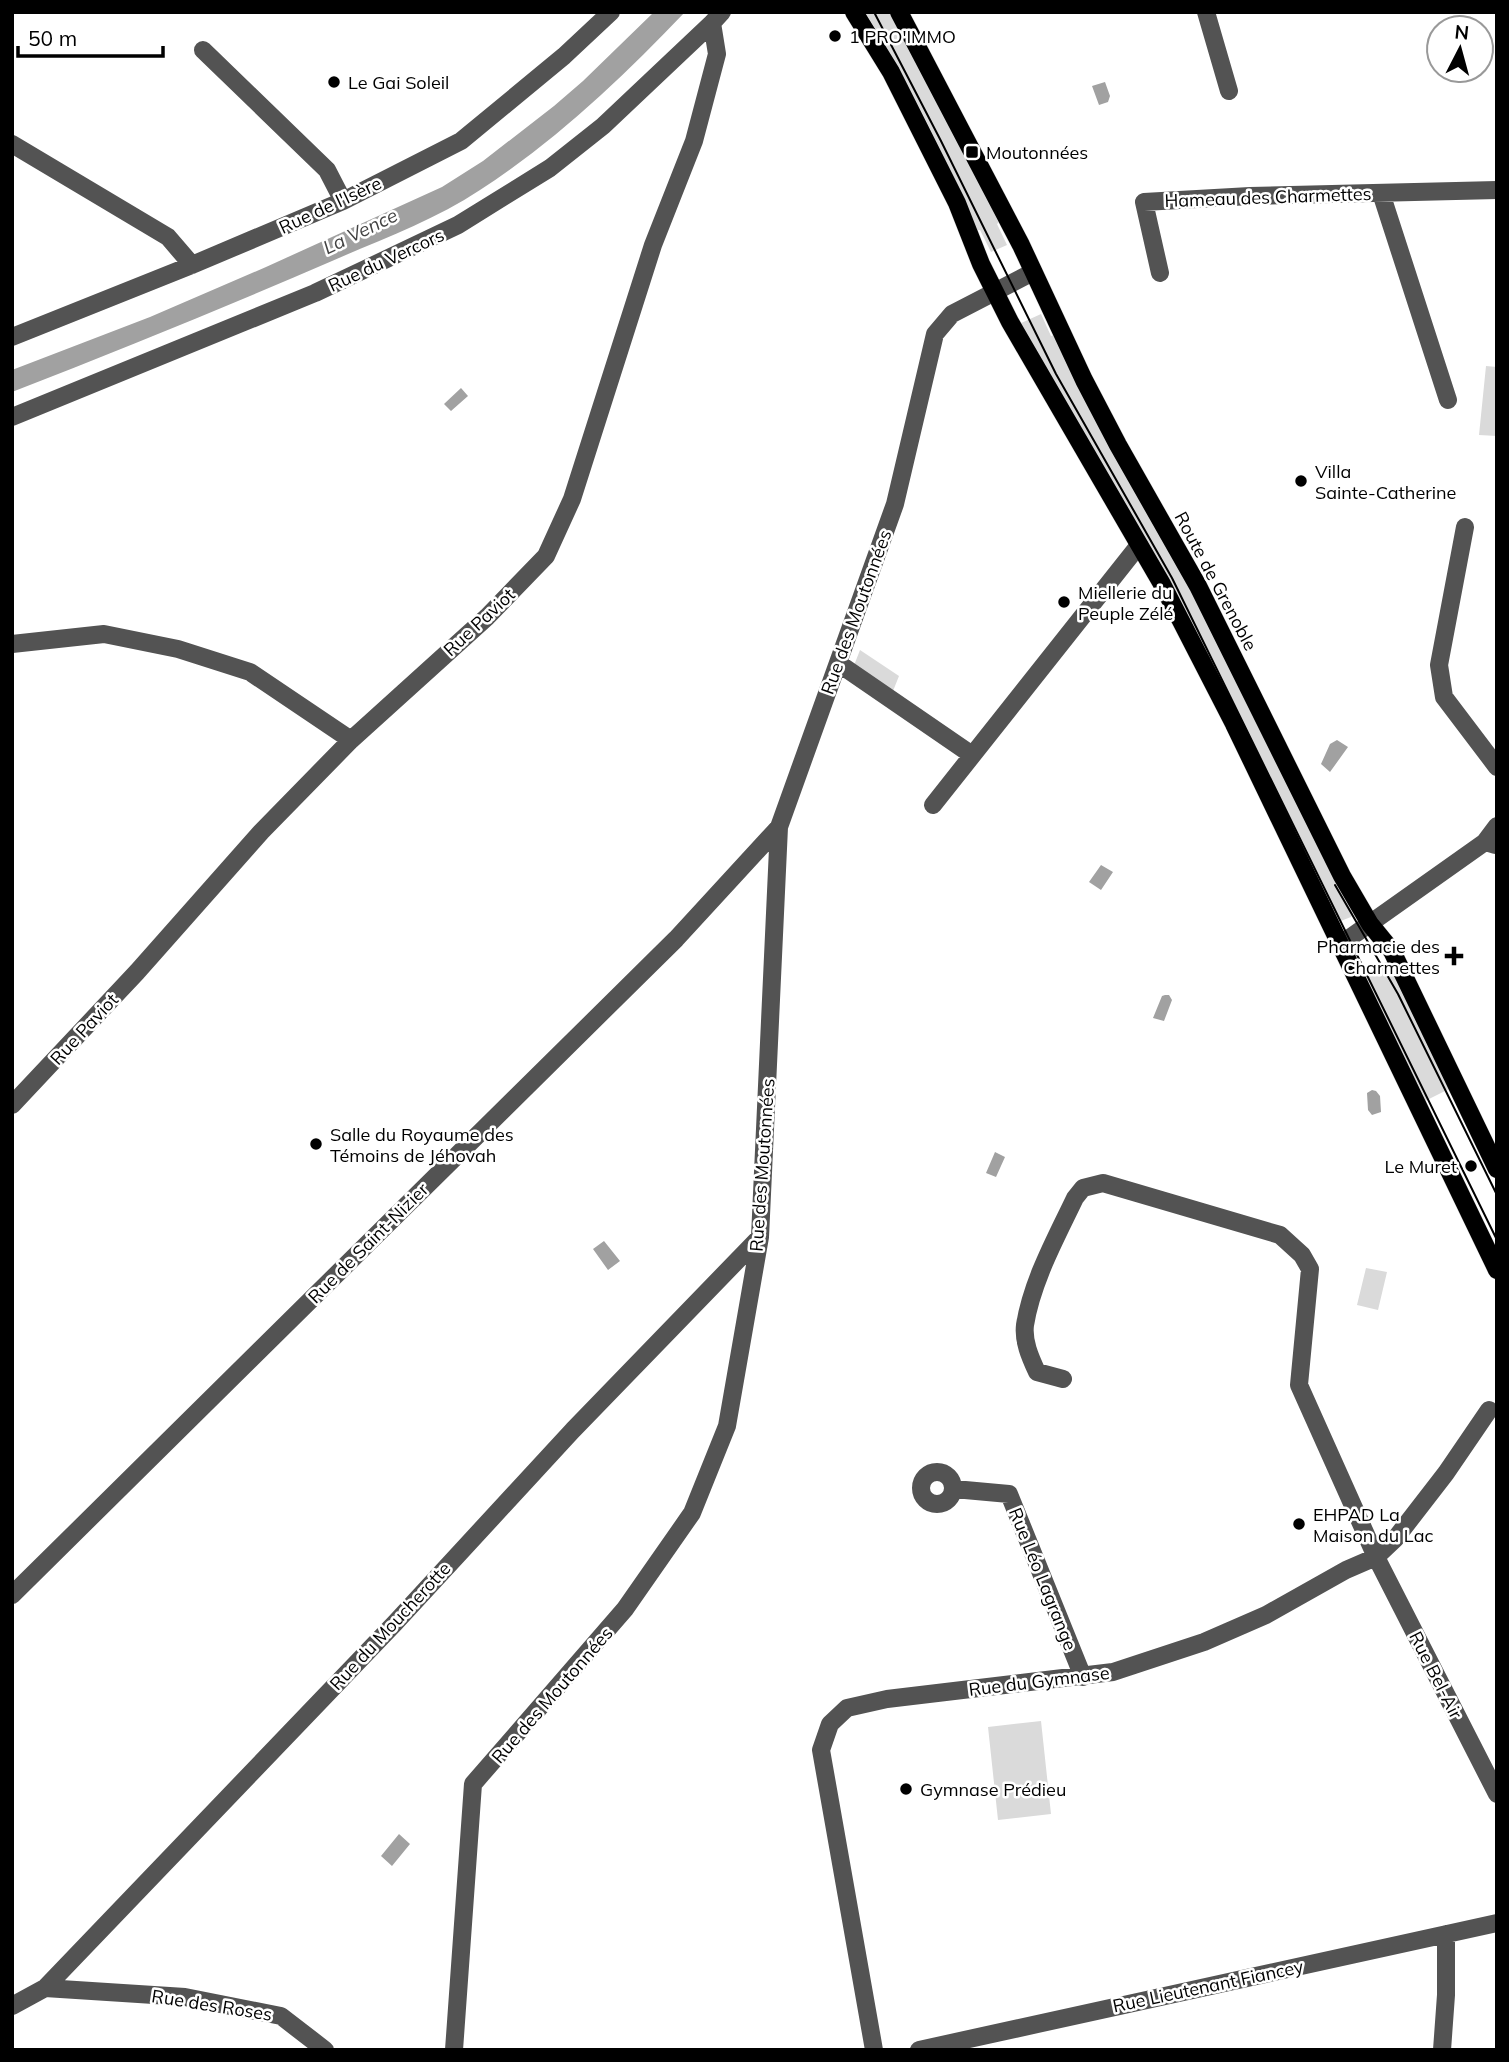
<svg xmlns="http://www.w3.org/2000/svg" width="1509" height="2062" font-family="Mulish,sans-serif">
<rect width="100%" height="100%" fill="#fff"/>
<path fill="#dadada" d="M 865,12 L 889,12 L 1000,221 L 997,224 L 1007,245 L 991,252 L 980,230 L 977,230 C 944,156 909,81 865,12 Z
M 1041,314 L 1051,336 L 1055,335 L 1184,572 L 1354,913 L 1351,917 L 1338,922 L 1019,324 Z
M 1486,366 L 1497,367 L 1497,436 L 1479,435 Z
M 860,650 L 899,676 L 891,696 L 853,668 Z
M 1388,961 L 1451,1088 L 1423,1102 L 1361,974 Z
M 1366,1268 L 1387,1272 L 1378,1310 L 1357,1305 Z
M 1041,1721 L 1051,1814 L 998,1820 L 988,1727 Z"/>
<path fill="#a1a1a1" d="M 654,12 L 685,12 C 622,78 557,140 480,190 C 435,220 382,239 332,261 C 226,307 120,350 12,392 L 12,370 L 150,317 L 266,267 L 442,187 L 483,161 L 554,106 L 583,81 Z
M 1105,82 L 1110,96 L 1108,102 L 1099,105 L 1092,86 Z
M 461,388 L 468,396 L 451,411 L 444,404 Z
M 1337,740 L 1348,747 L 1330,772 L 1321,764 L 1330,744 Z
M 1101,865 L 1113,872 L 1101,890 L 1089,882 Z
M 1165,995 L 1169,995 L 1172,1000 L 1164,1021 L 1153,1018 L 1162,996 Z
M 1372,1090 L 1376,1091 L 1380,1096 L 1381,1112 L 1372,1115 L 1368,1110 L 1367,1093 Z
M 995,1152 L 1005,1157 L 996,1177 L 986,1173 Z
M 604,1241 L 620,1261 L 608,1270 L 593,1249 Z
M 399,1834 L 410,1844 L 392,1866 L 381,1856 Z"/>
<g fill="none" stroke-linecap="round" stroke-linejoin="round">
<g stroke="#dbdbdb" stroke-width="19">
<path id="major" d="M 854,12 L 891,72 L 957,203 L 981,264 L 1010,322 L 1162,584 L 1234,724 L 1497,1270
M 899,12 L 1021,245 L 1084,380 L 1118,445 L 1198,586 L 1342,876 L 1370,924 L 1392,951 L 1497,1169"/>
</g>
<path stroke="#535353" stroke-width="18" d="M 1206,12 L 1229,91
M 203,50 L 327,170 L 343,201
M 12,144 L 168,237 L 192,265
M 1381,193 L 1448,400
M 1160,273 L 1144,202 L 1250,196 L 1497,190
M 12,337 L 192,265 L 343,201 L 461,141 L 564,56 L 611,12
M 12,417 L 315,293 L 458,225 L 550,168 L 603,126 L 712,23
M 1465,527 L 1439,665 L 1444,697 L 1497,767
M 12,644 L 104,634 L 178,649 L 250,672 L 351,740
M 838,663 L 972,755
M 933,805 L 1139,545
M 1495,845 L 1485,842 L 1497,826
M 1341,944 L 1485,842
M 12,1105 L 137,972 L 261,832 L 351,740 L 487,617 L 546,556 L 572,499 L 653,245 L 694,141 L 717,54 L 712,23 L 722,12
M 1063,1379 L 1037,1372 C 1030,1357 1023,1341 1025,1325 C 1032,1281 1056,1238 1075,1198 L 1083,1188 L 1103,1183 L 1280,1235 L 1302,1255 L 1310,1269 L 1299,1385 L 1376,1557 L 1497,1794
M921 1488a16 16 0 1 1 32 0a16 16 0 1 1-32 0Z
M 954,1489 L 1009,1494 L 1083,1677
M 12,1595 L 676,939 L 779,827
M 45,1988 L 185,1997 L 281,2016 L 325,2050
M 12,2006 L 45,1988 L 395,1623 L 573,1430 L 760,1237
M 454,2050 L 473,1784 L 625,1609 L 692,1513 L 727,1426 L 760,1237 L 779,827 L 895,504 L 935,334 L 952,314 L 1033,272
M 874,2050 L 821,1750 L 830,1724 L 847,1708 L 887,1699 L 1113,1672 L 1204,1642 L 1266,1615 L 1346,1570 L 1376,1557 L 1395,1539 L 1446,1473 L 1489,1410
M 919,2050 L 1497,1923
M 1442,2050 L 1446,1995 L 1446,1934"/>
<use href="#major" stroke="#000" stroke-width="18"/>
<path stroke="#000" stroke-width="2" d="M 874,12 L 941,141 L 1056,374 L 1172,578 L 1497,1240
M 1335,885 L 1398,994 L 1497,1195"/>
</g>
<g fill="#000" stroke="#fff" stroke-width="2.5">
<circle cx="835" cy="36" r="7"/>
<circle cx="334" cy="82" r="7"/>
<rect x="965" y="145" width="14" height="14" rx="3.5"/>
<circle cx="1301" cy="481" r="7"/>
<circle cx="1064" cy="602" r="7"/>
<path d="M1450.5 945.5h7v7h7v7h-7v7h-7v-7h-7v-7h7z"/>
<circle cx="316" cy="1144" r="7"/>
<circle cx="1471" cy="1166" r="7"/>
<circle cx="1299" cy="1524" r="7"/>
<circle cx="906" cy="1789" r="7"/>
</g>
<g text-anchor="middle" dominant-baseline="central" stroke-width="5" stroke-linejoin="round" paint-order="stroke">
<g font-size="18" fill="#000" stroke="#fff" text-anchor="start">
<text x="849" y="36">1 PRO'IMMO</text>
<text x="348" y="82">Le Gai Soleil</text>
<text x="986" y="152">Moutonnées</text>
<text x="1315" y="471">Villa<tspan x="1315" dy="21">Sainte-Catherine</tspan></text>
<text x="1078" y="592">Miellerie du<tspan x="1078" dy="21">Peuple Zélé</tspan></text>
<text x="1440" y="946" text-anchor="end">Pharmacie des<tspan x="1440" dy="21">Charmettes</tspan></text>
<text x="330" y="1134">Salle du Royaume des<tspan x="330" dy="21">Témoins de Jéhovah</tspan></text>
<text x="1457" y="1166" text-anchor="end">Le Muret</text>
<text x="1313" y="1514">EHPAD La<tspan x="1313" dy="21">Maison du Lac</tspan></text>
<text x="920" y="1789">Gymnase Prédieu</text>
</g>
<g font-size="18" fill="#000" stroke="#fff">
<text transform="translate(1268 197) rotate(-2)">Hameau des Charmettes</text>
<text transform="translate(330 205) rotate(-25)">Rue de l'Isère</text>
<text transform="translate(386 260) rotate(-25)">Rue du Vercors</text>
<text transform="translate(1216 581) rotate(62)">Route de Grenoble</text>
<text transform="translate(856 612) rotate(-70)">Rue des Moutonnées</text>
<text transform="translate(479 622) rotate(-43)">Rue Paviot</text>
<text transform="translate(84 1029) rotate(-47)">Rue Paviot</text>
<text transform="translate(762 1165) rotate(-86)">Rue des Moutonnées</text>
<text transform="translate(368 1243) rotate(-45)">Rue de Saint-Nizier</text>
<text transform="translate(1043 1579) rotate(68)">Rue Léo Lagrange</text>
<text transform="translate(390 1626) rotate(-47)">Rue du Moucherotte</text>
<text transform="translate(1436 1675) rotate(63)">Rue Bel-Air</text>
<text transform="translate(1039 1681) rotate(-7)">Rue du Gymnase</text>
<text transform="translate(552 1695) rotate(-49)">Rue des Moutonnées</text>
<text transform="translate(1208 1986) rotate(-12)">Rue Lieutenant Fiancey</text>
<text transform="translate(212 2005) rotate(9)">Rue des Roses</text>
</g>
<g font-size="19" font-style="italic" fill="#424242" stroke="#fff">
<text transform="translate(360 231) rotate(-26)">La Vence</text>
</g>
</g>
<rect width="1509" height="2062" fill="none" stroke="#000000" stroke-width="28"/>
<g transform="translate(1460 49) rotate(6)"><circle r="33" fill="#ffffff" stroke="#999999" stroke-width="2"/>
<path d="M0-5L12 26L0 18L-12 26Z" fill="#000000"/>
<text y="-10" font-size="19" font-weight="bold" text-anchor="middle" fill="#000000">N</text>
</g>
<path d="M18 46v10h145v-10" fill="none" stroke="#000000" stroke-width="3.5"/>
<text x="28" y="46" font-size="21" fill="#000000" stroke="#ffffff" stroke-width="5" paint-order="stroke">50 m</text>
</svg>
